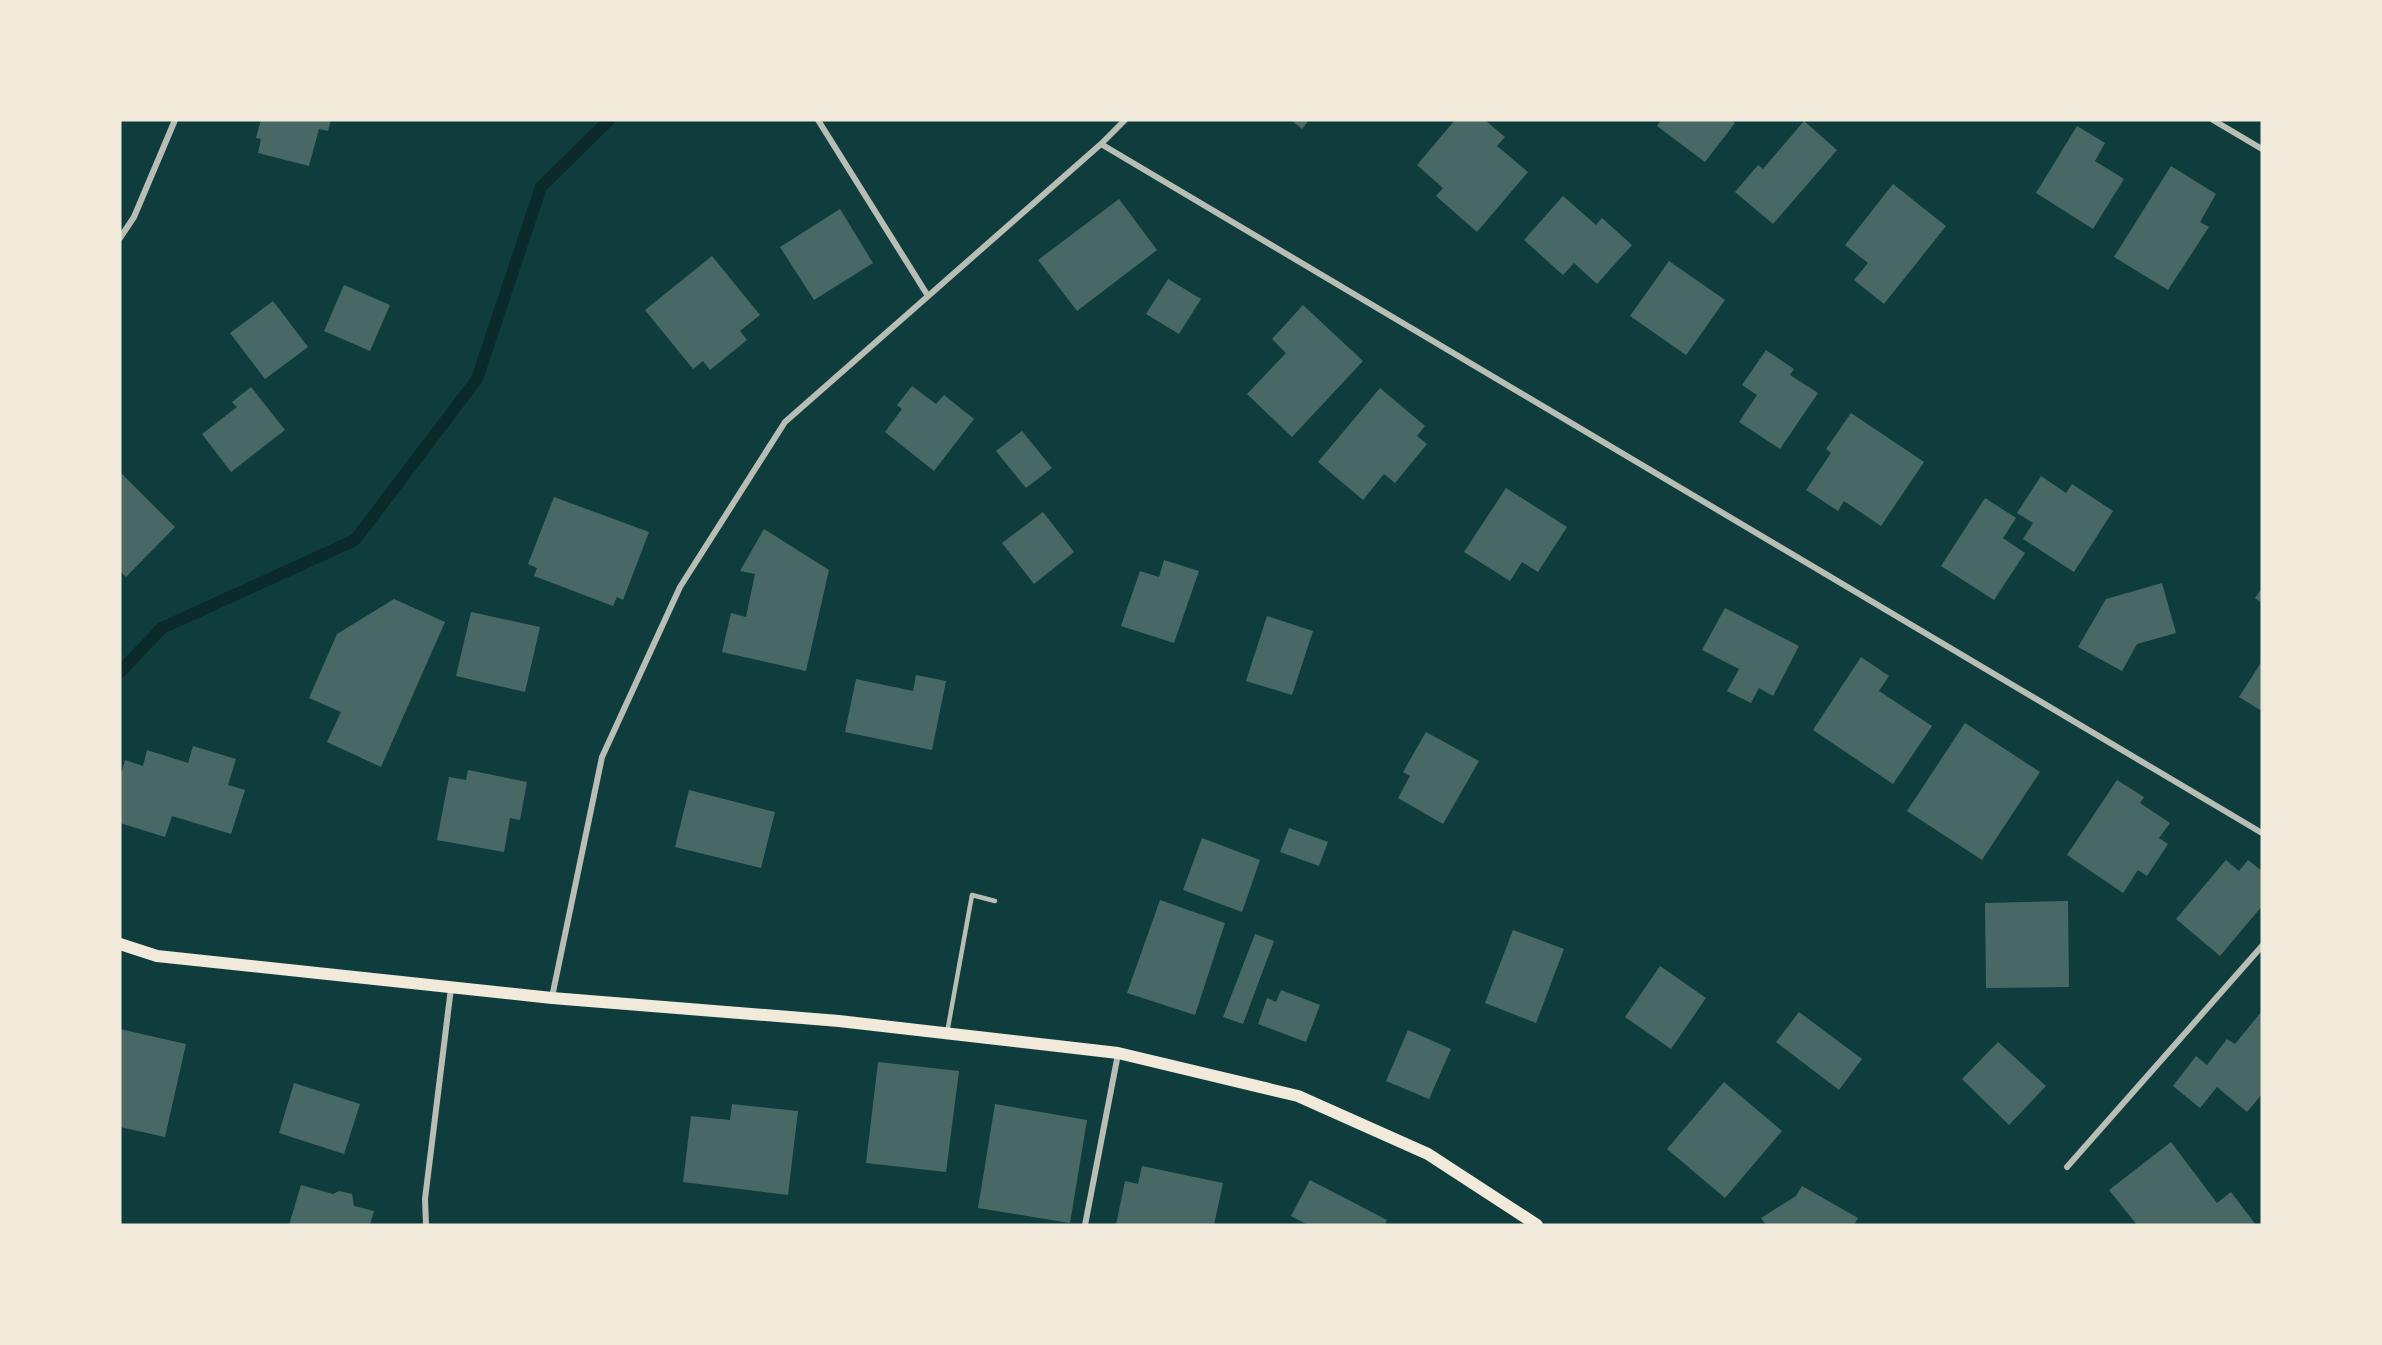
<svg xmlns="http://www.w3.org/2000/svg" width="2382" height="1345" font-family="'Roboto Serif',serif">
<rect width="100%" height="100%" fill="#0f3d3e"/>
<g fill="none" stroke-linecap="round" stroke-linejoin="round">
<path stroke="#0a2a2b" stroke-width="12" d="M 120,672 L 162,628 L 355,540 L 477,379 L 541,187 L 609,120"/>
</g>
<path fill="#486865" d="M 261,120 L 331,120 L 328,131 L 319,129 L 309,166 L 258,153 L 261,139 L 256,138 Z
M 1291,120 L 1309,120 L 1302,129 Z
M 1455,120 L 1485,120 L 1505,137 L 1497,146 L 1528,172 L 1477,232 L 1436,196 L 1443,188 L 1417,165 Z
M 1661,120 L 1731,120 L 1735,123 L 1705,162 L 1657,126 Z
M 1804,121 L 1837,150 L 1773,224 L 1735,192 L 1758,165 L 1763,169 Z
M 2077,126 L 2105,143 L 2095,161 L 2124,179 L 2093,229 L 2036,193 Z
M 2171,166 L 2216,194 L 2200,222 L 2209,227 L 2168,290 L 2114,257 Z
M 1893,184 L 1946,226 L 1884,304 L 1854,280 L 1868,263 L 1845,245 Z
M 1563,196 L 1596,225 L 1602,218 L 1632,245 L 1597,284 L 1574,263 L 1563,275 L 1524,240 Z
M 1119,199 L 1157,250 L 1077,311 L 1038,260 Z
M 840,209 L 873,263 L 814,300 L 780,247 Z
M 712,256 L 760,315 L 740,331 L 747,340 L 710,370 L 703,361 L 693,369 L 645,310 Z
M 1669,261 L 1725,300 L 1686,355 L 1630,316 Z
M 1168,279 L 1201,299 L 1179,334 L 1146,314 Z
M 344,285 L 390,305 L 370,351 L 324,331 Z
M 273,301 L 308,347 L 265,379 L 230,333 Z
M 1303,305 L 1363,361 L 1292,437 L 1247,394 L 1286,353 L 1272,339 Z
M 1766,350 L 1794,369 L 1790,375 L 1818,393 L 1780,449 L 1739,422 L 1757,395 L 1742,385 Z
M 912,386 L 936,404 L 944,395 L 974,419 L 934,471 L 885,432 L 902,409 L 897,405 Z
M 251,387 L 285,430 L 231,472 L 202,434 L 237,407 L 232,402 Z
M 1380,388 L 1425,426 L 1417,436 L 1427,444 L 1395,483 L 1384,474 L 1363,500 L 1318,462 Z
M 1851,413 L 1924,462 L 1881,526 L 1844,501 L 1838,511 L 1806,490 L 1831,453 L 1826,449 Z
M 1022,431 L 1052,468 L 1026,488 L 996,451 Z
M 120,472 L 175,527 L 126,577 L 120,571 Z
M 2041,476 L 2066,493 L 2072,484 L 2113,511 L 2074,572 L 2023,539 L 2033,523 L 2017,513 Z
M 1506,488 L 1567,527 L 1538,572 L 1522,562 L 1510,581 L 1464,552 Z
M 554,497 L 649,532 L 623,600 L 617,597 L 613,606 L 534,576 L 537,568 L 528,564 Z
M 1985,498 L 2016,518 L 2003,538 L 2025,553 L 1994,600 L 1941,566 Z
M 1043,512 L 1074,552 L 1034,584 L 1002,543 Z
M 764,529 L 829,570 L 806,671 L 722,652 L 731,613 L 746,617 L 755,574 L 740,571 Z
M 1164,560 L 1199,571 L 1174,643 L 1121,626 L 1140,571 L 1159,577 Z
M 2162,583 L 2176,633 L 2137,644 L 2122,671 L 2078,647 L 2106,599 Z
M 2262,588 L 2262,603 L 2255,598 Z
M 394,599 L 445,622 L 381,767 L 327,742 L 341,712 L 309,698 L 337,634 Z
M 1725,608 L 1799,646 L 1773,696 L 1759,688 L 1751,703 L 1727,691 L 1739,669 L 1702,650 Z
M 471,612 L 540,627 L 525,692 L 456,676 Z
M 1267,616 L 1313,631 L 1292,695 L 1246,681 Z
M 1861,657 L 1889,676 L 1879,691 L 1932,726 L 1893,784 L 1813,730 Z
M 2262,661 L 2262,711 L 2239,697 Z
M 916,675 L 946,681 L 932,750 L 845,732 L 856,679 L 913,691 Z
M 1965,723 L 2040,772 L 1982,860 L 1907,811 Z
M 1426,732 L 1479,761 L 1443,824 L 1398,798 L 1410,776 L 1403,772 Z
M 193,746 L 236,759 L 228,785 L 245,790 L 231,834 L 172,816 L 165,837 L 120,823 L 120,777 L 125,760 L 143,766 L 147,750 L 188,763 Z
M 468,770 L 527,782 L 520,820 L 510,818 L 504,852 L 437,840 L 449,777 L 466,780 Z
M 2117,780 L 2144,797 L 2140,803 L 2170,823 L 2159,838 L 2168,844 L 2147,876 L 2138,870 L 2123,893 L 2067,855 Z
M 689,790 L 775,812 L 761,868 L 675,847 Z
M 1289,828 L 1328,842 L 1319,866 L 1280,852 Z
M 1202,838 L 1260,860 L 1242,912 L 1183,890 Z
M 2226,860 L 2239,871 L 2248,860 L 2262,871 L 2262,906 L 2220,956 L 2176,919 Z
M 1160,900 L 1225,923 L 1195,1015 L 1127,993 Z
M 2068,901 L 2069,987 L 1986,988 L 1985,903 Z
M 1513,930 L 1564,949 L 1536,1023 L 1485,1003 Z
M 1255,934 L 1274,941 L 1243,1024 L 1223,1017 Z
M 1660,966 L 1706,998 L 1671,1049 L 1625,1017 Z
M 1281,990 L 1320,1005 L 1306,1042 L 1258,1024 L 1267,998 L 1276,1002 Z
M 2262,1011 L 2262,1094 L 2247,1112 L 2217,1087 L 2200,1108 L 2173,1086 L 2196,1056 L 2207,1065 L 2227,1039 L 2235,1044 Z
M 1799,1012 L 1862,1059 L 1839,1090 L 1776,1042 Z
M 120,1029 L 186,1044 L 165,1137 L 120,1127 Z
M 1408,1030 L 1451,1049 L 1429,1099 L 1386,1081 Z
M 1998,1042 L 2046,1086 L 2009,1125 L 1962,1079 Z
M 878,1062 L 959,1071 L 946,1172 L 866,1163 Z
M 1724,1082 L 1782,1131 L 1725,1198 L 1667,1149 Z
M 294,1083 L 360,1104 L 344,1154 L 279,1133 Z
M 732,1104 L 798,1111 L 788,1195 L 683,1182 L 691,1116 L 730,1120 Z
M 995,1104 L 1087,1120 L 1070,1223 L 978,1208 Z
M 2171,1142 L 2217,1203 L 2231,1192 L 2256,1225 L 2137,1225 L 2109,1190 Z
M 1142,1166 L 1223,1183 L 1214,1225 L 1116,1225 L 1125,1181 L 1138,1184 Z
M 1310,1180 L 1387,1220 L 1385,1225 L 1308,1225 L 1291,1216 Z
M 301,1185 L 333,1194 L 339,1191 L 352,1194 L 354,1206 L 374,1211 L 370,1225 L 289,1225 Z
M 1802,1186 L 1858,1218 L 1854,1225 L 1766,1225 L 1761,1218 L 1796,1196 Z"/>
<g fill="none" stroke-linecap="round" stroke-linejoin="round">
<path stroke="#b8beb3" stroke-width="4.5" d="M 947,1033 L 972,895 L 995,901"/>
<path stroke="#b8beb3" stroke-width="6" d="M 818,120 L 928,296
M 2213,120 L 2262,149
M 1101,144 L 2262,833
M 120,238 L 134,217 L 175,120
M 552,997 L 602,757 L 680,587 L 785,422 L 1101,144 L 1125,120
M 2067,1167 L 2262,946
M 426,1225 L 425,1199 L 451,988
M 1085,1225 L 1118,1054"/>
<path stroke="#f1e9da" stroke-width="12" d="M 120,944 L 157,956 L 552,998 L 839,1021 L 1118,1053 L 1298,1096 L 1428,1154 L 1537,1225"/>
</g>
<rect width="2382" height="1345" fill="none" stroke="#f1e9da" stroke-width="243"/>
</svg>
